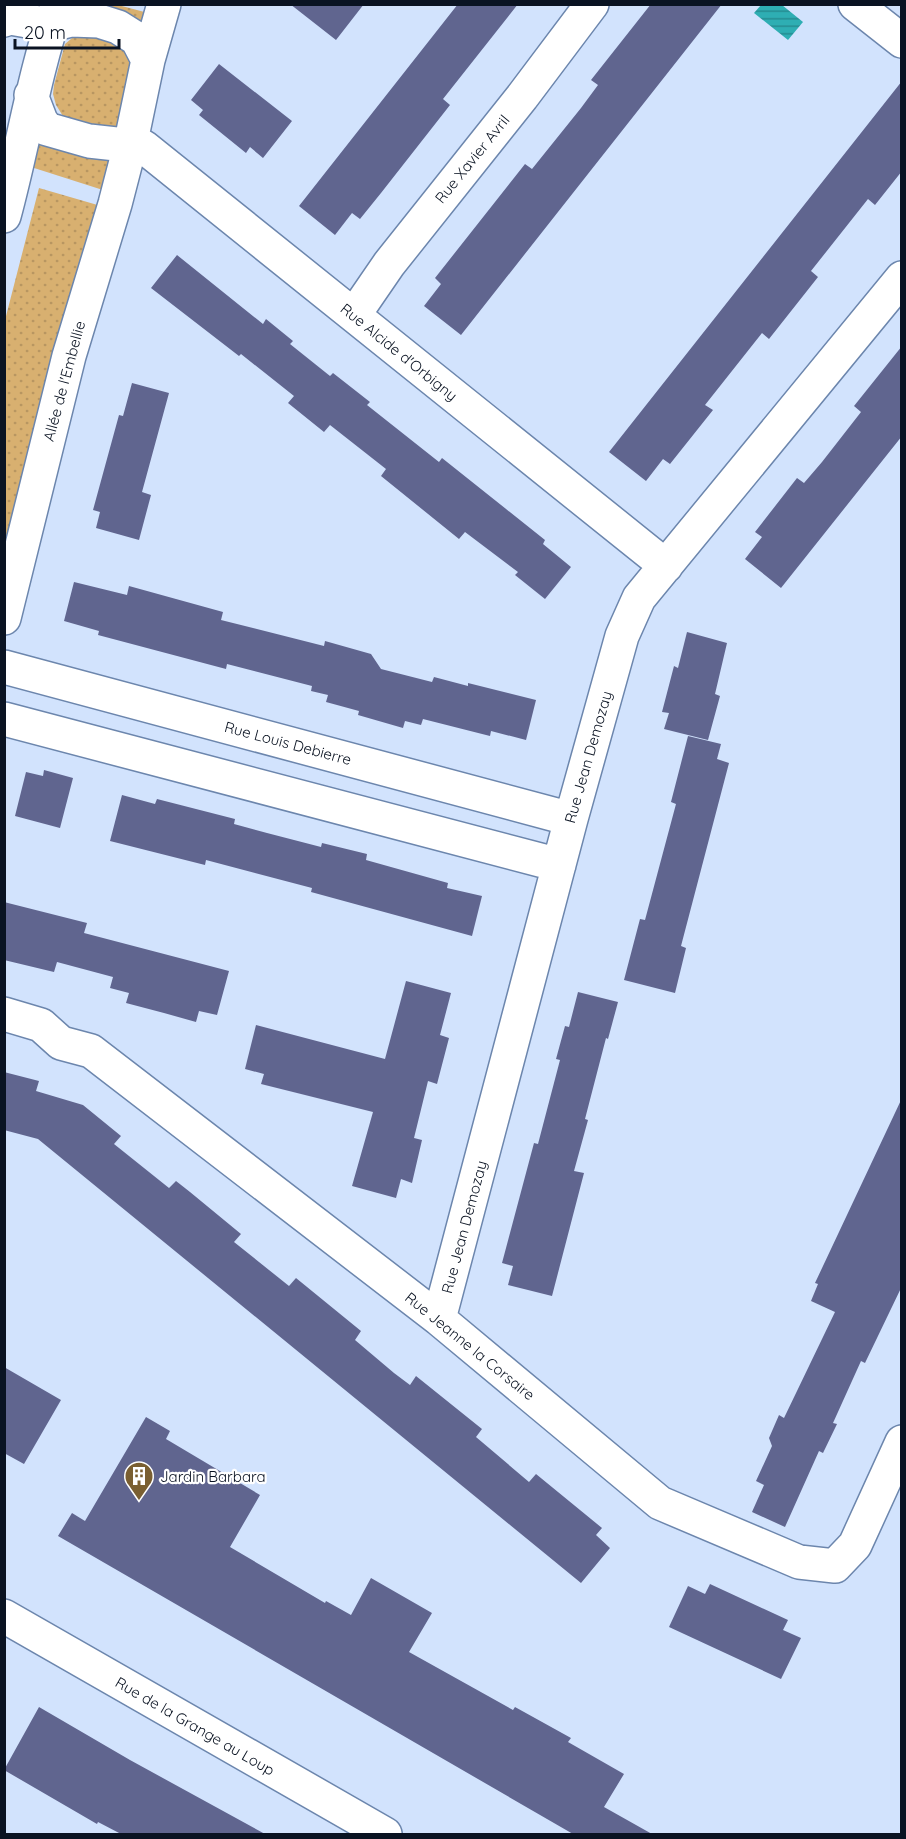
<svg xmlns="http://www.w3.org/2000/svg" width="906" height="1839" font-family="Quicksand,sans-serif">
<defs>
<pattern id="grass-dots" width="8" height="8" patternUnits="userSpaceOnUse" patternTransform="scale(1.5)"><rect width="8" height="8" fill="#d8b070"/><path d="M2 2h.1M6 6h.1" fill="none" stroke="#b89661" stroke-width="1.8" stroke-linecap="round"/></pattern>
<pattern id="water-rules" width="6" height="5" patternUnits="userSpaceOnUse" patternTransform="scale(1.5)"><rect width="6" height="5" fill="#2eaeb3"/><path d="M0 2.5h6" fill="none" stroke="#258c91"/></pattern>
</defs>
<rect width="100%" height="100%" fill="#d2e3fd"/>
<path fill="url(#grass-dots)" d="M 82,5 L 118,5 L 152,14 L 145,20 L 141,21 Z
M 78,33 L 123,43 L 135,63 L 117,127 L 111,130 L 66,121 L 56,105 L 53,94 L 54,85 L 65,44 Z
M 41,141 L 110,161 L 106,191 L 31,167 L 38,144 Z
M 39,188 L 101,206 L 5,576 L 5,320 Z"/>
<path fill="url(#water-rules)" d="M 761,5 L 782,5 L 803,22 L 788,40 L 754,13 Z"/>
<path fill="#60658f" d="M 290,4 L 364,4 L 336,40 Z
M 458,4 L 518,4 L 443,99 L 450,105 L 381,193 L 360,219 L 352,213 L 335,235 L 299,206 Z
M 651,4 L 722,4 L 461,335 L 424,306 L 441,284 L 435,278 L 525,164 L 532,169 L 581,108 L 598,85 L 591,80 Z
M 219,64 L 292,121 L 263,158 L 250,147 L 246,153 L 199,115 L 203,110 L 191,100 Z
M 902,81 L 902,171 L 875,205 L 868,199 L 811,271 L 818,277 L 769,339 L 762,333 L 705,405 L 713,410 L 670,464 L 663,459 L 646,481 L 609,452 Z
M 177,255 L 263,324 L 266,319 L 293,341 L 290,344 L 330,376 L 333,373 L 370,402 L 367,405 L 439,462 L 442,458 L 545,540 L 543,544 L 571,567 L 545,599 L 515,575 L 518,572 L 465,532 L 459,539 L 381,476 L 386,469 L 330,425 L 324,432 L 288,403 L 294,396 L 241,354 L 239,356 L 151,288 Z
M 902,346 L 902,436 L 781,588 L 745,559 L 762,537 L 755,532 L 797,478 L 804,483 L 822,462 L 861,412 L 854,406 Z
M 132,383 L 169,393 L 142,492 L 151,495 L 139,540 L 96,528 L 100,512 L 93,510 L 119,415 L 123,416 Z
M 74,582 L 127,595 L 129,586 L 223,612 L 221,620 L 324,646 L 325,641 L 371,654 L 381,669 L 432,682 L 434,677 L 468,686 L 468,683 L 536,700 L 526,740 L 491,731 L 490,736 L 423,719 L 421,725 L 405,721 L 403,728 L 358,715 L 359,711 L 326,702 L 328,695 L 311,691 L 312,686 L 227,664 L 226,669 L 98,635 L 99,631 L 64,621 Z
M 687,632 L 727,643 L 715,694 L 720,696 L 708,740 L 664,729 L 669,713 L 662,712 L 674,666 L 678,668 Z
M 688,736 L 721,744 L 717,759 L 729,763 L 681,946 L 686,948 L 675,993 L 624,980 L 640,919 L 645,920 L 676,804 L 671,802 Z
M 44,770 L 73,778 L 60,828 L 15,816 L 26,772 L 43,776 Z
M 122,795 L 155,804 L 157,799 L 235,819 L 234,824 L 267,833 L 321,847 L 322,843 L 367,854 L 366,860 L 448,883 L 447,888 L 482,896 L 472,936 L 311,892 L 312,888 L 206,860 L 205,865 L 110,841 Z
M 4,902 L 87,923 L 84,933 L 229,971 L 217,1015 L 199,1011 L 196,1022 L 164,1013 L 126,1003 L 129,993 L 110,988 L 113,977 L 57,962 L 54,972 L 4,960 Z
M 406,981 L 451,993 L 440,1035 L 449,1038 L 437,1084 L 428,1081 L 414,1138 L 422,1140 L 412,1183 L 401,1179 L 396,1198 L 352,1186 L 373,1112 L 261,1084 L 264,1074 L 245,1069 L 256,1025 L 385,1059 Z
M 578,992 L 618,1002 L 608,1039 L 606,1038 L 585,1119 L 588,1120 L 574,1171 L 584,1173 L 552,1296 L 508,1285 L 513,1266 L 502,1263 L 534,1143 L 538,1144 L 560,1060 L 556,1059 L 565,1026 L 569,1027 Z
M 4,1072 L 39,1081 L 36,1091 L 83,1105 L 121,1136 L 114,1144 L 169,1188 L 176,1181 L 190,1192 L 241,1234 L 234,1242 L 289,1286 L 296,1278 L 361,1331 L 355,1340 L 394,1373 L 410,1385 L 416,1376 L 482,1429 L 476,1437 L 529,1482 L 536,1474 L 602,1528 L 596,1535 L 610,1548 L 581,1583 L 38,1139 L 4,1130 Z
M 902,1098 L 902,1286 L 865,1363 L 861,1361 L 833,1423 L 837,1424 L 823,1453 L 819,1451 L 785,1527 L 752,1512 L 764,1485 L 756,1481 L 772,1446 L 769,1438 L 779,1415 L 784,1418 L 835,1312 L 811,1301 L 818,1284 L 815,1283 Z
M 4,1367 L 61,1400 L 24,1464 L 4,1453 Z
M 146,1417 L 170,1431 L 166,1439 L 260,1495 L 230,1547 L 325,1603 L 326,1601 L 351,1615 L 371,1578 L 432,1613 L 409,1652 L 513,1710 L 515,1707 L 571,1738 L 568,1742 L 624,1774 L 604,1807 L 652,1834 L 573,1834 L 58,1536 L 72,1513 L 85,1521 Z
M 710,1584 L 788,1620 L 783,1630 L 801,1638 L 781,1679 L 669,1627 L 688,1586 L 705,1594 Z
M 39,1707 L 130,1760 L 265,1834 L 121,1834 L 98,1822 L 97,1824 L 4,1770 Z"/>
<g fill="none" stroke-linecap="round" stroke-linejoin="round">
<g stroke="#6c86ad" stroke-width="36">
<path id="minor" d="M 855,4 L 902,41
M 4,20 L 10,18 L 51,25 L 71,20 L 99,21 L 118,27 L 137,39 L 148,60
M 31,95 L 41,121 L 47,129 L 89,141 L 144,147 L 666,566
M 4,216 C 23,146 34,74 58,4
M 354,315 L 389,264 L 522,97 L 592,4
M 4,618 L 69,356 L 115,204 L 130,146 L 148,60 L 164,4
M 4,667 L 571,819
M 4,719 L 559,865
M 4,1014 L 41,1025 L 61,1043 L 91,1051 L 439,1319 L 660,1503 L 799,1562 L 835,1566 L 855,1545 L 902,1442
M 439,1319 L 571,819 L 622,636 L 639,598 L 902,278
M 4,1616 L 385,1834"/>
</g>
<use href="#minor" stroke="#fff" stroke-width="33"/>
</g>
<defs>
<g id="building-pin" transform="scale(1.5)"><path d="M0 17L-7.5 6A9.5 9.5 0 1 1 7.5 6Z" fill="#7a5f31" stroke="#fff"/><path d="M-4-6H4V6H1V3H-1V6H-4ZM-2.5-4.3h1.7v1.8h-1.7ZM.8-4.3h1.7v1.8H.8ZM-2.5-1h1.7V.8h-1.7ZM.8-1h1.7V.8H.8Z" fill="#fff"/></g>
</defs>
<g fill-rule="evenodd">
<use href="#building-pin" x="139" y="1476"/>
</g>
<g text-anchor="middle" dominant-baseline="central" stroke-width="4.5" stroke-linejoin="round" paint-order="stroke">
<g font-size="15" fill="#0a1322" stroke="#fff">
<text transform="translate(472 159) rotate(-51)">Rue Xavier Avril</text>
<text transform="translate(399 352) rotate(39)">Rue Alcide d'Orbigny</text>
<text transform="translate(64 381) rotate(-75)">Allée de l'Embellie</text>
<text transform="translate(288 743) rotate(15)">Rue Louis Debierre</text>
<text transform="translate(588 757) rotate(-74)">Rue Jean Demozay</text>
<text transform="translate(464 1227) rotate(-75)">Rue Jean Demozay</text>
<text transform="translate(470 1346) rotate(39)">Rue Jeanne la Corsaire</text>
<text transform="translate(195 1726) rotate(30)">Rue de la Grange au Loup</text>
</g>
<g font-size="15" fill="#0a1322" stroke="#fff" text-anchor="start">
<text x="160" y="1476">Jardin Barbara</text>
</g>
</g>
<rect width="906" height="1839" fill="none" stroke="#0a1322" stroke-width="12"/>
<path d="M15 39v9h104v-9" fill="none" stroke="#0a1322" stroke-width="3"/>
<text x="24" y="39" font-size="18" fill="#0a1322" stroke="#ffffff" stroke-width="4.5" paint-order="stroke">20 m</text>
</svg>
